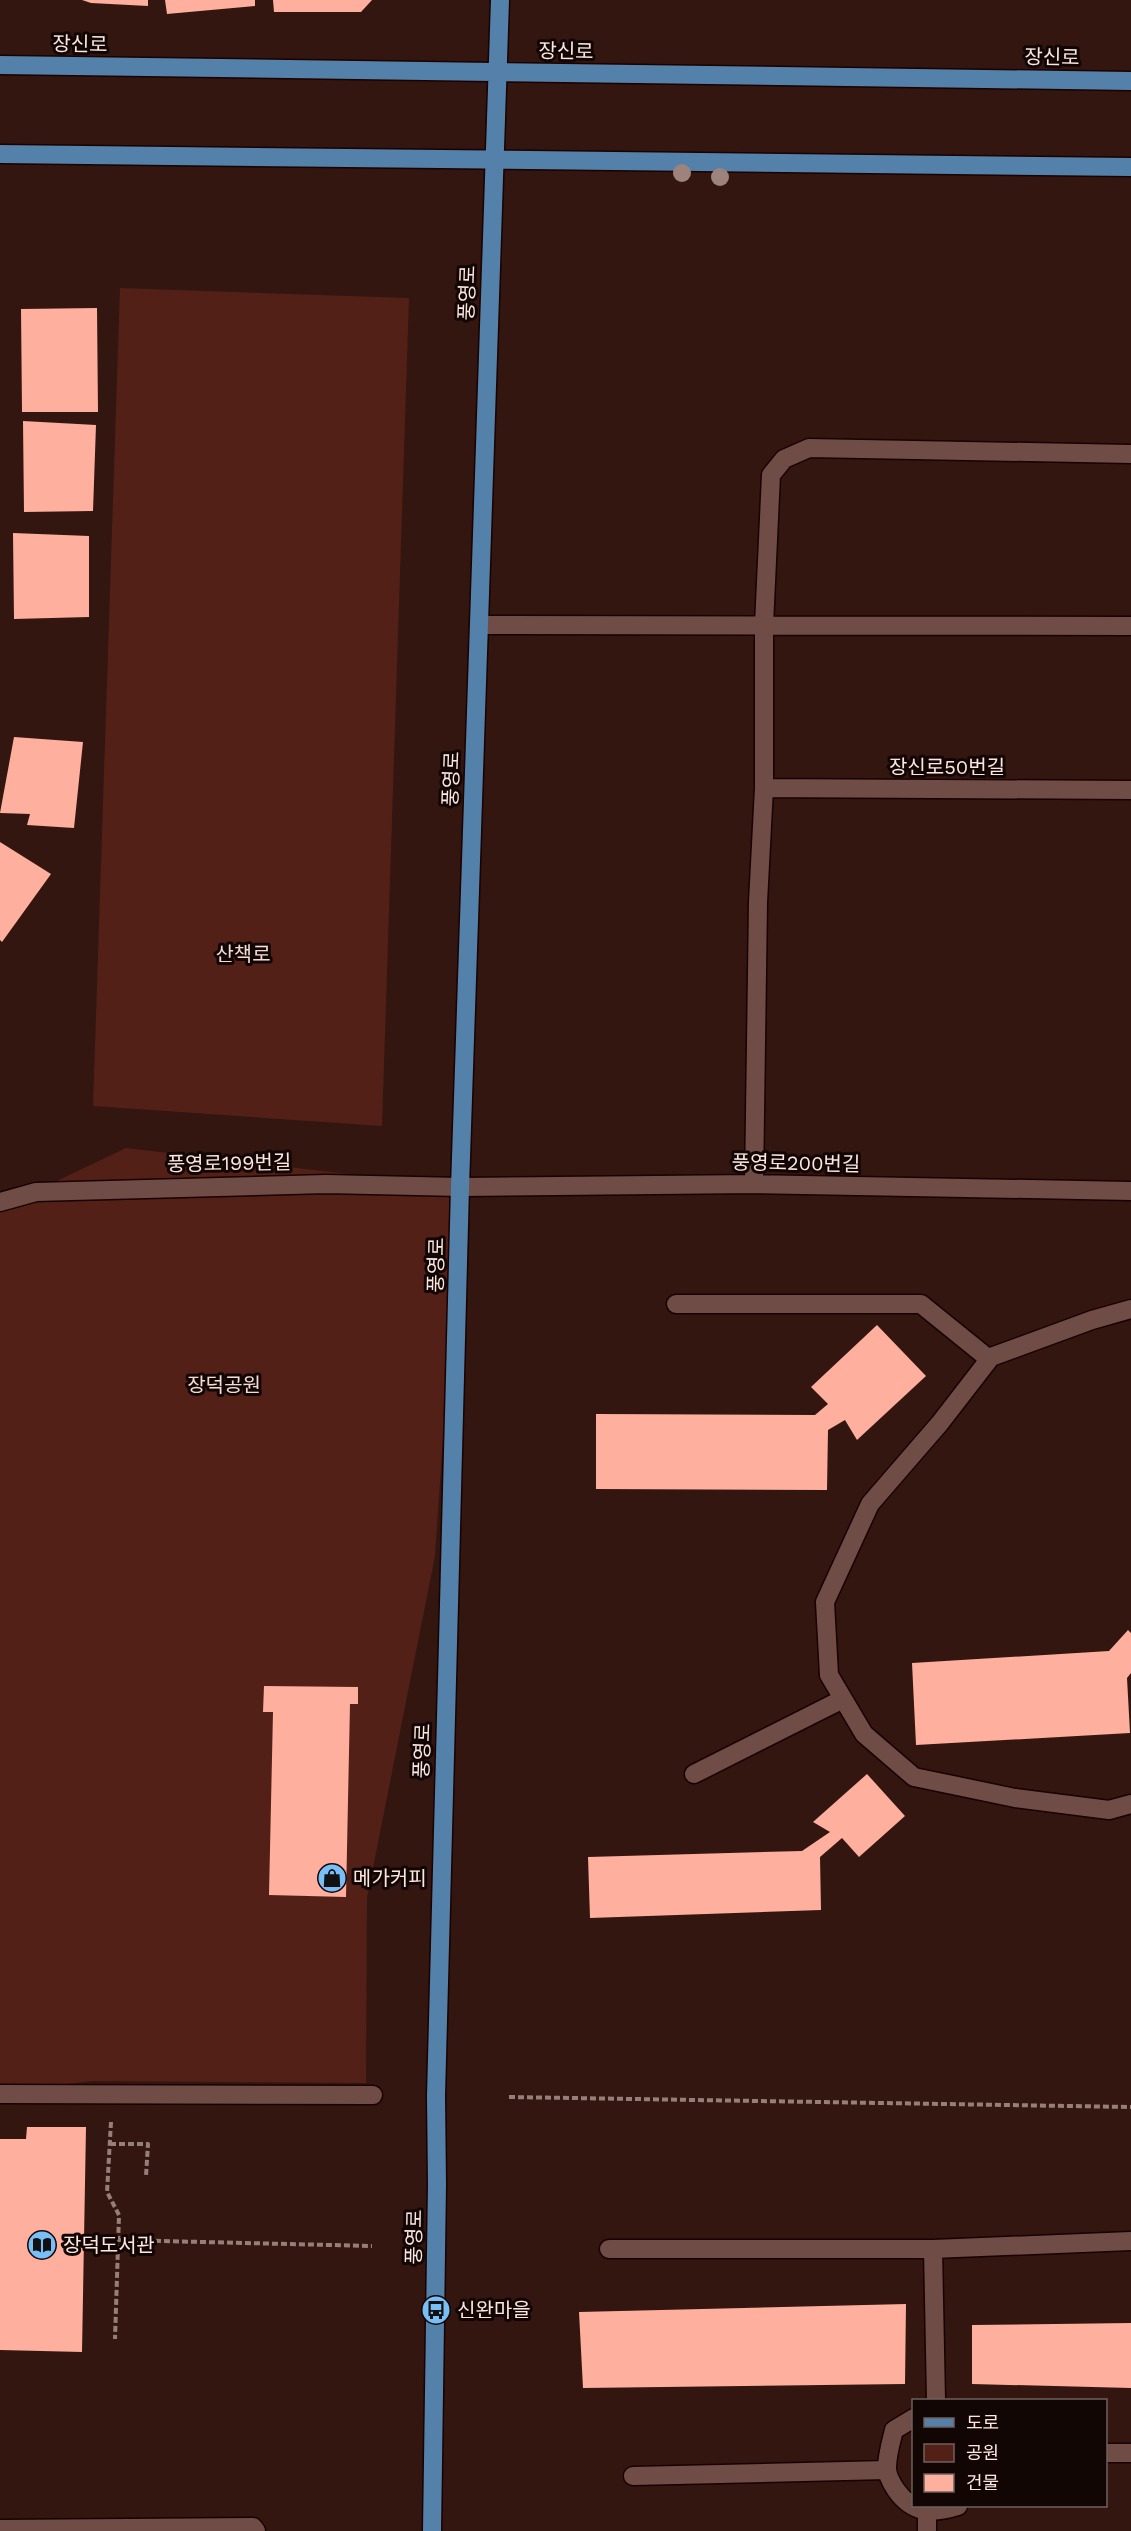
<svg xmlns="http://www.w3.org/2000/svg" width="1131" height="2531" font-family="'Work Sans','Noto Sans KR',sans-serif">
<rect width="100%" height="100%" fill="#331610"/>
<path fill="#532017" d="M 120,288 L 409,298 L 382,1126 L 93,1106 Z
M 126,1148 L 460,1187 L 435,1556 L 367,1898 L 366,2083 L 92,2081 L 0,2093 L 0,1208 Z"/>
<path fill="#ffaf9e" d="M 82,0 L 148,0 L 148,6 L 91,3 Z
M 165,0 L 255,0 L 255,6 L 167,14 Z
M 273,0 L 372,0 L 361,12 L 274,12 Z
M 97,308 L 98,412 L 22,412 L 21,309 Z
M 23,421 L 96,425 L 93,511 L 24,512 Z
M 13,533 L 89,536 L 89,617 L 14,619 Z
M 14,737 L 83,742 L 74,828 L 27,825 L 30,814 L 0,813 Z
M 0,842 L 51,874 L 2,942 L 0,940 Z
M 877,1325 L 926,1376 L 857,1440 L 845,1420 L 828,1430 L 827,1490 L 596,1489 L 596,1414 L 815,1415 L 828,1404 L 811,1387 Z
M 1128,1630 L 1131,1633 L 1131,1673 L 1127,1678 L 1130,1733 L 916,1745 L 912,1663 L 1109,1651 Z
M 264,1686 L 358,1687 L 358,1704 L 350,1704 L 346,1897 L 269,1895 L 273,1712 L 263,1712 Z
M 867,1774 L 905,1816 L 859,1857 L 842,1838 L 820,1857 L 821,1910 L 590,1918 L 588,1857 L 802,1851 L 830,1832 L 813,1822 Z
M 27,2127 L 86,2127 L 82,2352 L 0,2350 L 0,2139 L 26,2139 Z
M 906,2304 L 905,2384 L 583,2388 L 579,2312 Z
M 1131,2323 L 1131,2388 L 972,2384 L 972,2325 Z"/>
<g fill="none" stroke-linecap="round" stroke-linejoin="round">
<g stroke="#190201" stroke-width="21">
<path id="minor" d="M 479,625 L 1131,626
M 764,788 L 1131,790
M 754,1184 L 758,902 L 764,788 L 764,625 L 771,475 L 784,459 L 809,448 L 1131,454
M 0,1202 L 36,1192 L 326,1184 L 460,1187 L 754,1184 L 1131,1191
M 676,1304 L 921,1304 L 989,1359
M 1131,1309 L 1092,1320 L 991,1357 L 940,1423 L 870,1504 L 825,1602 L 829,1675 L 864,1734 L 914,1777 L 1015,1798 L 1109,1810 L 1131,1804
M 694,1774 L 843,1699
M 0,2094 L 373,2095
M 609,2249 L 933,2249 L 936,2400
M 933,2249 L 1131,2241
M 914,2418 L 894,2430 C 891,2442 887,2455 887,2468 C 887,2475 892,2484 896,2490 C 913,2514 933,2514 958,2506
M 1106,2453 L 1131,2453
M 633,2476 L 887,2470
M 0,2529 L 253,2527 L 256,2531
M 927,2531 L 927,2511"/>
</g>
<g stroke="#190201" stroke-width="21">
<path id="major" d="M 0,65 L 1131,81
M 0,154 L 1131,167
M 432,2531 L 437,2184 L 436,2096 L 448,1642 L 460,1187 L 500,0"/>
</g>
<path stroke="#977e78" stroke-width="4" stroke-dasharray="6 3" stroke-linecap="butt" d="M 509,2097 L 1131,2107
M 111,2122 L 107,2192 L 119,2215 L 115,2339
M 110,2144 L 148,2144 L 146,2176
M 119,2240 L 372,2246"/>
<use href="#minor" stroke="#6f4c45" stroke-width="18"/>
<use href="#major" stroke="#5481a9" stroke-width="18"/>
</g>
<g fill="#9e827c">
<circle cx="682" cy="173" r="9"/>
<circle cx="720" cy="177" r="9"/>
</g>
<defs>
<g id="shop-disc" transform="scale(1.5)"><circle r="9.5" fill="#78bff7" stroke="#120604"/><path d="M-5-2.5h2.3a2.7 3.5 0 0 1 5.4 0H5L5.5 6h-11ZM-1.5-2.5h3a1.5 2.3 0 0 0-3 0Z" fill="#111"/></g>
<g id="library-disc" transform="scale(1.5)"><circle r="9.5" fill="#78bff7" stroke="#120604"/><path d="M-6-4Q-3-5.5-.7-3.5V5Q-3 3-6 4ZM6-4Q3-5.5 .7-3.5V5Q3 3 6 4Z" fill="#111"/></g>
<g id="bus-disc" transform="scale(1.5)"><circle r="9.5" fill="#78bff7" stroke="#120604"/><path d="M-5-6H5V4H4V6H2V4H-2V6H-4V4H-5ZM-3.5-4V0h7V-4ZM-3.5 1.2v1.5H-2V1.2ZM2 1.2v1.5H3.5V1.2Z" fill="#111"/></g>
</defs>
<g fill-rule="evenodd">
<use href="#shop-disc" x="332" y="1878"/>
<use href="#library-disc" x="42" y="2245"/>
<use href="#bus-disc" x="436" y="2310"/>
</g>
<g text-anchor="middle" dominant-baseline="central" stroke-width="6" stroke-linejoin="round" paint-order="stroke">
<g font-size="20" fill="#fbe6e1" stroke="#120604">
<text transform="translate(80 44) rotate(1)">장신로</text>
<text transform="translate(566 51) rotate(1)">장신로</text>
<text transform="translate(1052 57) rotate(1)">장신로</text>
<text transform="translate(467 293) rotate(-88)">풍영로</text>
<text x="947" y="767">장신로50번길</text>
<text transform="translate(451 779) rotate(-88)">풍영로</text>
<text transform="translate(229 1163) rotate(-1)">풍영로199번길</text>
<text transform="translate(796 1163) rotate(1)">풍영로200번길</text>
<text transform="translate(436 1265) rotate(-89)">풍영로</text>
<text transform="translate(422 1751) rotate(-88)">풍영로</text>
<text transform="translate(414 2237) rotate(-89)">풍영로</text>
</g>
<g font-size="20" fill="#f5dbd5" stroke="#120604">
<text x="243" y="954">산책로</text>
<text x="224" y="1385">장덕공원</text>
</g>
<g font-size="20" fill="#fbe6e1" stroke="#120604" text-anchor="start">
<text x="353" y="1878">메가커피</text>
<text x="63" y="2245">장덕도서관</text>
<text x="457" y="2310">신완마을</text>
</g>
</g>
<rect x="912" y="2399" width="195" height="108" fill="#120604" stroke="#6f605c" stroke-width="1.5"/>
<rect x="924" y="2418" width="30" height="9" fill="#5481a9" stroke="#6f605c" stroke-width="1.5"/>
<text x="966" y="2429" font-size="18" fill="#fbe6e1">도로</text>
<rect x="924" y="2444" width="30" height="18" fill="#532017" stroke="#6f605c" stroke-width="1.5"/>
<text x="966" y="2459" font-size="18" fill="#fbe6e1">공원</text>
<rect x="924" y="2474" width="30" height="18" fill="#ffaf9e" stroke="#6f605c" stroke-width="1.5"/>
<text x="966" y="2489" font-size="18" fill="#fbe6e1">건물</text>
</svg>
